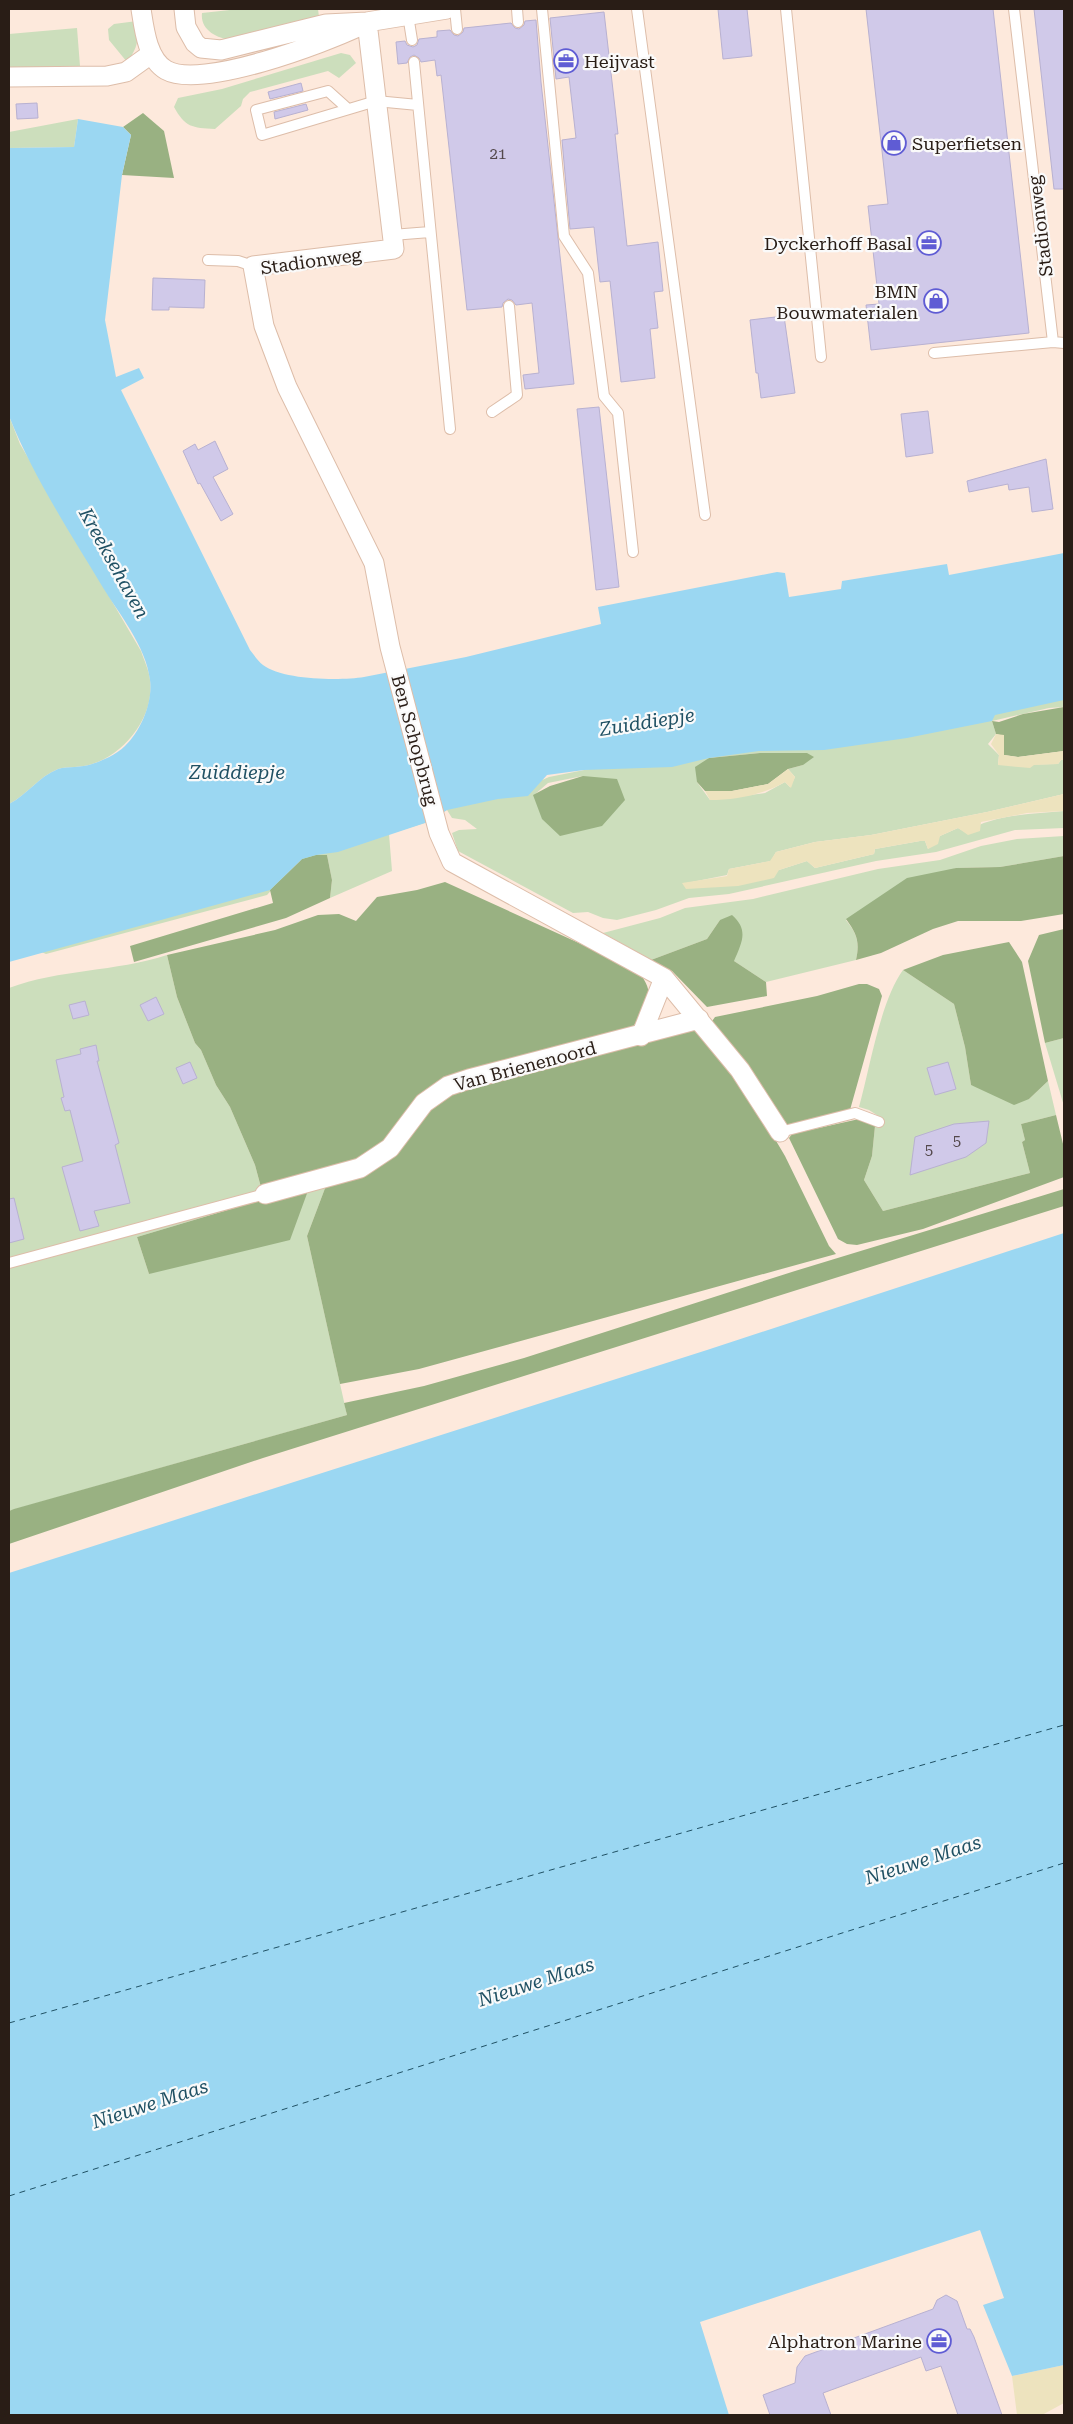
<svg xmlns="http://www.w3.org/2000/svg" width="1073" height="2424" font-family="'Roboto Serif',serif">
<rect width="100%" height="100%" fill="#fde9dc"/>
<path fill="#ccdebc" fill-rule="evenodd" d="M 239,9 L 318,9 L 319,17 L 231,40 C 217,38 200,30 202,13 Z
M 137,21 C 139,39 138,48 127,62 L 109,40 L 108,29 L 114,24 Z
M 77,28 L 80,66 L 9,68 L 9,34 Z
M 341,53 L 350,55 L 356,63 L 339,78 L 328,71 L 250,92 L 243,99 L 241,106 L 215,129 C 192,128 185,127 174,107 L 178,98 L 222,89 Z
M 78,119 L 74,147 L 9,148 L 9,132 Z
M 9,416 L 20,444 L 141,651 C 144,660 149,670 150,680 C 155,716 125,754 92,764 C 81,768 68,766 58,769 C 38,777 27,795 9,804 Z
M 1064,693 L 1064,707 L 1049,708 L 992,721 L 996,734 L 988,744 L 999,755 L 998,765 L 1058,764 L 1061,760 L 1064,760 L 1064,794 L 987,812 L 871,835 L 815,842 L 776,852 L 771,861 L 729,869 L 727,875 L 682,884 L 779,870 L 807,861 L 815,868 L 874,854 L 875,849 L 920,841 L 925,841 L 928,849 L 940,836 L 958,828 L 965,832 C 994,814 1031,814 1064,811 L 1064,828 L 1015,830 L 936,852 L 876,861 L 729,894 L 689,898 L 656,910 L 617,920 L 603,918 L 588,912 L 573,913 L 458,851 L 452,833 L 459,830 L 477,829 L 465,820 L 452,818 L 447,810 L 428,822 L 389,834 L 392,871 L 330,898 L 332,880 L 327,855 L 298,861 L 267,895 L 46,954 L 37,950 L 437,803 L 533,784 L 549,777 L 690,749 ZM 760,753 L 806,753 L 803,765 L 788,769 L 795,777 L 790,787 L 785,782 L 765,793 L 710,800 L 697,782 L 709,758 ZM 583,776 L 533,796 L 548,783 Z
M 1064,836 L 1064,856 L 1000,867 L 956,868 L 846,920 C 857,934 860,942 856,960 L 766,982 L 734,961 L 720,920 L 707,939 L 651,960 L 603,933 L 660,918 L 685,908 L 753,899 L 878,869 L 940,860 L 981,846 L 1017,839 Z
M 167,955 L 177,997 L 195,1043 L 201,1050 L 216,1085 L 230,1107 L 255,1165 L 264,1199 L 137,1237 L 149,1274 L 309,1188 L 327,1183 L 307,1236 L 347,1415 L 9,1511 L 9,988 C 60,969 115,972 167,955 Z
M 903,970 L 954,1004 L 965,1047 L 971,1085 L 1029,1099 L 1048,1081 L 1056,1115 L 1021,1124 L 1025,1140 L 1022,1142 L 1030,1173 L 883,1211 L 864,1180 L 872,1156 L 875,1126 L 883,1119 L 869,1110 L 859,1107 C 870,1068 880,1002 903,970 Z
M 1064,1038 L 1064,1106 L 1045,1043 Z"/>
<path fill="#99b182" d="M 143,113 L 164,131 L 174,178 L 122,175 L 131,135 L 123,127 Z
M 1064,707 L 1064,751 L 1018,757 L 1004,755 L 1004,736 L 996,734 L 992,721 L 999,722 L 1023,714 Z
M 760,753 L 807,753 L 814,757 L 803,765 L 788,769 L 768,784 L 732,791 L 705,791 L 697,782 L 695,767 L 709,758 Z
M 583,776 L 617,779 L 625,800 L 602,826 L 560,836 L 542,819 L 533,795 L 550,786 Z
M 316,855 L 327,855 L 332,880 L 330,898 L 286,918 L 134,962 L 130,946 L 273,903 L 270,890 L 302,859 Z
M 1064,856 L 1064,914 L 1021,921 L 958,921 L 933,929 L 881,953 L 856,960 C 860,942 857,934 846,919 L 907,878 L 956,868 L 1000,867 Z
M 445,882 L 636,969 C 659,995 647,1005 631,1030 L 469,1073 L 403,1124 L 371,1155 L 262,1191 L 255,1165 L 230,1107 L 216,1085 L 201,1050 L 195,1043 L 177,997 L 167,955 L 275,930 L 318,915 L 339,914 L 356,921 L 377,897 L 417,890 Z
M 732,915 C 749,930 742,942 734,961 L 766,982 L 767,996 L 707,1007 L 672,971 L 651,960 L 707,939 L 720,920 Z
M 1064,929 L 1064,1038 L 1045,1043 L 1028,961 L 1039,935 Z
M 1009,942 L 1022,962 L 1048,1081 L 1029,1099 L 1014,1105 L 971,1085 L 965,1047 L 954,1004 L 903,970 L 943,955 Z
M 859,984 L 867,984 L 879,989 L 882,996 L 850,1110 L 797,1124 L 783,1124 L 710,1024 L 715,1017 L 817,996 Z
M 696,1026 L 750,1097 L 785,1156 L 829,1246 L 836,1254 L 419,1369 L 340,1384 L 307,1236 L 327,1183 L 447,1093 Z
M 1056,1115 L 1064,1148 L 1064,1177 L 923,1229 L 857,1245 L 847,1244 L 838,1239 L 789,1138 L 792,1134 L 859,1119 L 875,1126 L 872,1156 L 864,1180 L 883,1211 L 1030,1173 L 1022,1142 L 1025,1140 L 1021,1124 Z
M 309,1188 L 290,1240 L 149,1274 L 137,1237 L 264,1199 Z
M 1064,1189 L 1064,1206 L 263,1458 L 9,1544 L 9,1511 L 14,1509 L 347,1415 L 344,1403 L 424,1386 L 524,1358 L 795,1271 Z"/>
<path fill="#ede3be" d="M 996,734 L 1004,735 L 1004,755 L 1018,757 L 1064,751 L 1064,760 L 1061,760 L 1058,764 L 1034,765 L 1030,768 L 998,765 L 999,755 L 991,744 Z
M 788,769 L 795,777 L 791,788 L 785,782 C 762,795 736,800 710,800 L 705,791 L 732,791 L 768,784 Z
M 1064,794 L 1064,811 L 1027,813 L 981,822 L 980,831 L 968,835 L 958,828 L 940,836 L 938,844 L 928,849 L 925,841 L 920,841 L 875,849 L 874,854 L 815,868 L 807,861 L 779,870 L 774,878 L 738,886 L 686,889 L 682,883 L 727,876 L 729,869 L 770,861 L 776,852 L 815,842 L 871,835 L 987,812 Z
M 1064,2365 L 1064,2403 L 1042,2415 L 1017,2415 L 1012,2376 Z"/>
<path fill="#9bd7f2" d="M 78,119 L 123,127 L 131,135 L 122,175 L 105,320 L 116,377 L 139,368 L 144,378 L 121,390 L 250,650 C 254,655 258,661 263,665 C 282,680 340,681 364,677 L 466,657 L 601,624 L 598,607 L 777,572 L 785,573 L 789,597 L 841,589 L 842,581 L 947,564 L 949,575 L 1064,553 L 1064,700 L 995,715 L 992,721 L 907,738 L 824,750 L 759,751 L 709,758 L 672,767 L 584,770 L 547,775 L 528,796 L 498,799 L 447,810 L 428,822 L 338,852 L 316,855 L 302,859 L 270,890 L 9,962 L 9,804 C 27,795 38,777 58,769 C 68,766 81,768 92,764 C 102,761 117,754 125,746 C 141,731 153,702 150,680 C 146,646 119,614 102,586 C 69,531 33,476 9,416 L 9,148 L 74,147 Z
M 1064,1233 L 1064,2365 L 1012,2376 L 983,2305 L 1004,2298 L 980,2230 L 700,2322 L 729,2415 L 9,2415 L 9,1573 L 707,1350 Z"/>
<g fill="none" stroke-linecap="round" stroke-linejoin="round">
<path stroke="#205164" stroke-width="1" stroke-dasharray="6 5" stroke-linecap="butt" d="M 9,2023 L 1064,1725
M 9,2196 L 1064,1863"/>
</g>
<path fill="#d0c9e9" stroke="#b8b1d1" d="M 718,9 L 747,9 L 752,56 L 723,59 Z
M 866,9 L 993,9 L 1029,333 L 871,350 L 866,305 L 879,304 L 868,206 L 888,204 Z
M 1034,9 L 1064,9 L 1064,189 L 1054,189 Z
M 604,12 L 618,134 L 615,134 L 627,246 L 658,242 L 663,291 L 654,292 L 658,328 L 650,329 L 655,378 L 621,382 L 610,281 L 600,282 L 594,227 L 570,229 L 562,140 L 576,138 L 569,77 L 556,79 L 550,18 Z
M 536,20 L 541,82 L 574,384 L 525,389 L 523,375 L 539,373 L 532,303 L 516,305 L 512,300 L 508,299 L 503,303 L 502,307 L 467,310 L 441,75 L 437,76 L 435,60 L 421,62 L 419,58 L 414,55 L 410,57 L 407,63 L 398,64 L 396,42 L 405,41 L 407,45 L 413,47 L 417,45 L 419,39 L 437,37 L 437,31 L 450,30 L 454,35 L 458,36 L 463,32 L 464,28 L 511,23 L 515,28 L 519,29 L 524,25 L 525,21 Z
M 301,83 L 303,91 L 270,99 L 268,92 Z
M 37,103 L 38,118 L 17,119 L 16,104 Z
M 306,104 L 308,110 L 275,119 L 274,112 Z
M 153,278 L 205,280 L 204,308 L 169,307 L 169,310 L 152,310 Z
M 784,316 L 795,393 L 761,398 L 758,373 L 756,373 L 750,320 Z
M 599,407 L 619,587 L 596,590 L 577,409 Z
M 928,411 L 933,453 L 906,457 L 901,414 Z
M 215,441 L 228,469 L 213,477 L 233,514 L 221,521 L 200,483 L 198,484 L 183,451 L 195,444 L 198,450 Z
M 1046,459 L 1053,509 L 1032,512 L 1029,487 L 1009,490 L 1008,484 L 969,492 L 967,481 Z
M 156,997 L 164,1014 L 148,1021 L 140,1005 Z
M 85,1001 L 89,1015 L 73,1019 L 69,1005 Z
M 96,1045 L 99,1061 L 97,1061 L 119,1143 L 115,1145 L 130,1203 L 94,1211 L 99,1226 L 80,1231 L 62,1167 L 83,1161 L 70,1110 L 65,1111 L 61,1098 L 64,1097 L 56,1060 L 81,1054 L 80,1049 Z
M 190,1062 L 197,1078 L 183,1084 L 176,1068 Z
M 948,1062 L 956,1089 L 935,1095 L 927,1068 Z
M 989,1121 L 986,1143 L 966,1157 L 910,1175 L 915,1137 L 954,1124 Z
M 14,1198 L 24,1239 L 9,1243 L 9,1199 Z
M 946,2295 L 957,2301 L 967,2329 L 970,2329 L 974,2337 L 1002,2415 L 958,2415 L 941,2366 L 926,2371 L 921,2357 L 823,2393 L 831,2415 L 770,2415 L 763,2395 L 795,2383 L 797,2367 L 805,2356 L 933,2309 L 937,2300 Z"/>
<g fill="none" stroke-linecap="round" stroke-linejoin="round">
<g stroke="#ddbda9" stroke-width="12">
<path id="service" d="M 455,9 L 457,29
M 517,9 L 518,22
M 542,9 L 564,236 L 588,273 L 604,396 L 618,413 L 633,552
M 637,9 L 705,515
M 786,9 L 821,357
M 1014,9 L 1053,342 L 1064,343
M 408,15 L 412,40
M 414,62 L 450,429
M 348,109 L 328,91 L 256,110 L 262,135 L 376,101 L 418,105
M 392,235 L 430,232
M 208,260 L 238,261 L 253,266
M 934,353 L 1053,342
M 492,412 L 517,395 L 509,306
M 780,1132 L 855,1113 L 879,1122
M 9,1263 L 265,1194"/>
</g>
<g stroke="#ddbda9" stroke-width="21">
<path id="minor" d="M 141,9 C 144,28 147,59 166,70 C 201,90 324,43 360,26
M 184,9 L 186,27 L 195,43 L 201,48 L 221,50 L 326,24 L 367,22 L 447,9
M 367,22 L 394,249 L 253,266 L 264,326 L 287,387 L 374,563 L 390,647 L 439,833 L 452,862 L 664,978 L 740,1070 L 780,1132
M 9,77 L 107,76 L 126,72 L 151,54
M 641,1036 L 664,978
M 265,1194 L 360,1168 L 390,1148 L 424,1103 L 448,1086 L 469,1079 L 699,1019"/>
</g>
<use href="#service" stroke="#fff" stroke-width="10"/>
<use href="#minor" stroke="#fff" stroke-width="19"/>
</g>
<defs>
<g id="office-ring" transform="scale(1.25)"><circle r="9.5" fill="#fafafa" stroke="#5f5cd4" stroke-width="1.5"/><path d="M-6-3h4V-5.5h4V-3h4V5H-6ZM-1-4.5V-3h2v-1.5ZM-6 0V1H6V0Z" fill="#5f5cd4"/></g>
<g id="shop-ring" transform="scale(1.25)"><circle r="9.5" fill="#fafafa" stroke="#5f5cd4" stroke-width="1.5"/><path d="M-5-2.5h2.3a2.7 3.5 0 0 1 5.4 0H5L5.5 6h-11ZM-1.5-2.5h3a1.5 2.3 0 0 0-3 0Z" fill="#5f5cd4"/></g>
</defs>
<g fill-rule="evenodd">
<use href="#office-ring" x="566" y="61"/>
<use href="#shop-ring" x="894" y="143"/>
<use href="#office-ring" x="929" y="243"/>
<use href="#shop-ring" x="936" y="301"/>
<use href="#office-ring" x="939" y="2341"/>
</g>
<g text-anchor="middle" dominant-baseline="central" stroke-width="4.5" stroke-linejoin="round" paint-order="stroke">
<g font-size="15" fill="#53484b">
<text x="498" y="154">21</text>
<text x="957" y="1141">5</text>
<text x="929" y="1150">5</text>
</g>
<g font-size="18" fill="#291d16" stroke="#fafafa" text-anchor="end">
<text x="584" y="61" text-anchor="start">Heijvast</text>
<text x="912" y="143" text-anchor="start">Superfietsen</text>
<text x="912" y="243">Dyckerhoff Basal</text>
<text x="918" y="291">BMN<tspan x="918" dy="21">Bouwmaterialen</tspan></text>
<text x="922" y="2341">Alphatron Marine</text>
</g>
<g font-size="18" fill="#291d16" stroke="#fafafa">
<text transform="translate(1040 226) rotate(-97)">Stadionweg</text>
<text transform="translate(311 261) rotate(-8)">Stadionweg</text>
<text transform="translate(415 740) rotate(75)">Ben Schopbrug</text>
<text transform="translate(525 1066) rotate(-15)">Van Brienenoord</text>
</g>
<g font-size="19" font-style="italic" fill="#205164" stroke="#fafafa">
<text transform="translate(114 563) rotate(61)">Kreeksehaven</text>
<text transform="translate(647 722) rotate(-9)">Zuiddiepje</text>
<text x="237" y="772">Zuiddiepje</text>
<text transform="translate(923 1860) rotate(-18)">Nieuwe Maas</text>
<text transform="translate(536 1982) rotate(-18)">Nieuwe Maas</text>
<text transform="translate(150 2104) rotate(-18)">Nieuwe Maas</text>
</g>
</g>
<rect width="1073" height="2424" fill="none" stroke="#291d16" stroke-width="20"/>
</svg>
